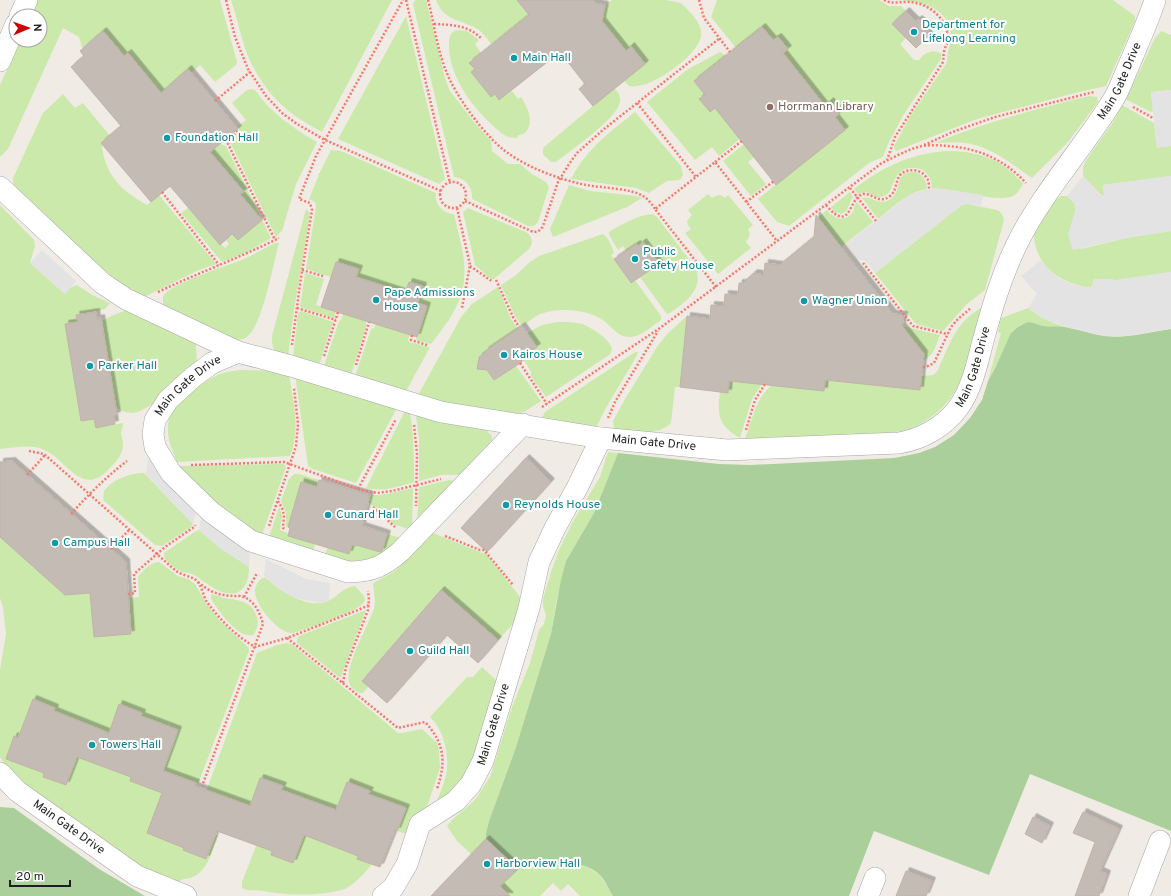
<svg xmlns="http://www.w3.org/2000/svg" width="1171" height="896" font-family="Overpass,sans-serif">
<defs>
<filter id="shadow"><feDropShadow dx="3.5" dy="-3.5" stdDeviation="0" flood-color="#0004"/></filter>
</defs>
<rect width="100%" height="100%" fill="#f0ece5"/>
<path fill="#cbe9ab" d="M 38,0 L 220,0 L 237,62 L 236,65 L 215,82 L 200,65 L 191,73 L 189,69 L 161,93 L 128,53 L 118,61 L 121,52 L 103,31 L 82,48 L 79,37 L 63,28 L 8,149 L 0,157 L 0,85 L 20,40 L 40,40 L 40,16 L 31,16 Z
M 231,0 L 392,0 L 322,132 C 313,127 304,122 295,116 C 273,100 255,76 246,51 C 240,34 237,17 231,0 Z
M 415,0 L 426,0 L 445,78 L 450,91 L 474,122 L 491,141 L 492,151 L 508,164 L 520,164 L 532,174 L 546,182 L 549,187 L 538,222 C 535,226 533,227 528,226 L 472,199 C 473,188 466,178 454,177 L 413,4 Z
M 436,0 L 517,0 L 529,15 L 491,44 C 488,40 484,34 479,30 C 462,19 444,22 436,0 Z
M 612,0 L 666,0 L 681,3 C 689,11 703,23 701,36 C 698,56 649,91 629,86 L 624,81 L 631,47 L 626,51 L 598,16 L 604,11 L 605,8 L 604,7 Z
M 717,0 L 879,0 L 889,6 L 901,6 L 906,11 L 892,24 L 906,38 L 900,44 L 914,60 L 919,60 C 924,53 934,48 941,54 L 941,59 L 904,114 L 888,144 L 883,157 L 869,163 L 789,226 L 777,222 L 758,199 L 844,130 L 835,117 L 840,113 L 830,101 L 825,106 L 783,53 L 788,49 L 778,37 L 773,40 L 762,27 L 736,48 L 711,17 Z
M 895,0 L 1113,0 L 1135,16 L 1135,21 L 1106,86 L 1071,94 L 977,119 L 896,151 L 894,148 L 894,146 L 911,115 L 946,64 C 948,59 947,57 948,52 C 949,46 952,41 951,34 C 947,5 919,1 895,0 Z
M 406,16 L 445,179 L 439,184 L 338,139 Z
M 456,30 L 467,31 L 479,40 L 475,44 L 481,53 L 469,62 L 475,69 L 471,72 L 491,97 L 495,94 L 499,100 L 512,91 L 518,99 L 521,97 C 528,108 535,122 525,133 L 517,136 L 518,138 C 513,138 510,138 506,136 C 500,133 496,128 491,124 C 471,105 451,78 449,49 C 449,41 448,34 456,30 Z
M 1161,31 L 1171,35 L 1171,90 L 1151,92 L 1153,111 L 1151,112 L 1125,99 L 1140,70 L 1155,38 Z
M 720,52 L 726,56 L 694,81 L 705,95 L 700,100 L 709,112 L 715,108 L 740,139 L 719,156 L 712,147 L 695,160 L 647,102 L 688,69 Z
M 614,88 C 618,92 621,96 620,102 C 617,119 571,150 556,162 L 551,162 L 543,154 L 543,148 Z
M 251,89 L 255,90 C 272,114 292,127 317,142 L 296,184 L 282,231 L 276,237 L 231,144 L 232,140 L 241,132 L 237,127 L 246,120 L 232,103 L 247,90 Z
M 63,94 L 75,108 L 83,103 L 110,136 L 101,143 L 103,145 L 102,147 C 106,176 122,191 147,205 L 159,195 L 216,264 L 199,270 L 144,297 L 118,282 L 69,239 L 13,184 L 13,178 L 43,113 Z
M 1089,96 L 1097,97 L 1098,102 L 1068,142 L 1032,178 C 1016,167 1000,154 981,147 C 967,141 950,142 935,143 C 985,122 1037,109 1089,96 Z
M 1122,105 L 1154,123 L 1157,147 L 1171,146 L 1171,176 L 1103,185 L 1104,195 L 1102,196 L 1083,176 L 1083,167 L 1087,159 L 1113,122 Z
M 635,112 L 681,166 L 683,175 L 680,180 L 667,181 L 649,193 L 636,188 L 571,179 C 587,148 609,133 635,112 Z
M 220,144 L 226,146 L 271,238 L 247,252 L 222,262 L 181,213 L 188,208 L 220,245 L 221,244 L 225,248 L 229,244 L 226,240 L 233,235 L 238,240 L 261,220 L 234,199 L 243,191 L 210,152 Z
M 744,144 L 754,157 L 748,162 L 766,184 L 751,196 L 723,161 Z
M 331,150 L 341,151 L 436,193 C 434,204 443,214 454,214 C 461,245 472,275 457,305 C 451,319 440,332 431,344 L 416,340 L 427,306 L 418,303 L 423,286 L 409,282 L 399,315 L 392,313 L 398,290 L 362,279 L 349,299 L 358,269 L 336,262 L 331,277 L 306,269 L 316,207 L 315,202 L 309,199 L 320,172 Z
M 946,151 C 978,151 1003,159 1023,184 C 1020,189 1018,193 1013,196 C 994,204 954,186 932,189 C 931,184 931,180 929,176 C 922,166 907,165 899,173 C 892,180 893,193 884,196 C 877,199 872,194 866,192 L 858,194 L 854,189 C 882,167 910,154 946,151 Z
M 916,172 C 923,175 927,181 927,189 C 908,192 893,207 878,219 L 862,198 C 872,195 880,208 892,198 C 903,188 893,171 916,172 Z
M 569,185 L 591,191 L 637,196 L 642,198 L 627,207 L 553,237 L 550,229 Z
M 850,192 L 853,197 C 848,203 850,211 841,214 L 835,212 L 831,207 Z
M 708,194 L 712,198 C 717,195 720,193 725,198 L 728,195 L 753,225 L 748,229 L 750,235 L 746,242 L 751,248 L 718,274 L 685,233 L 691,229 L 688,225 L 687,221 L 692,215 L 688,210 Z
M 1061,196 L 1067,196 L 1074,203 L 1075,206 L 1081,249 L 1126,238 L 1171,231 L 1171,272 L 1117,280 L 1094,279 L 1092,286 L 1090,288 C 1066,283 1047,275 1037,251 C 1035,245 1033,238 1035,231 C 1037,225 1042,220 1045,215 C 1050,209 1054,200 1061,196 Z
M 857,202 L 873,222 L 841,247 L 818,217 L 827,210 C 833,218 844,223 852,213 C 854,210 854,205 857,202 Z
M 967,204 L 997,210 C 1001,212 1003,215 1004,220 L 985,290 L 967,304 L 943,331 L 916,324 L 875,273 L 962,205 Z
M 0,205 L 34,240 L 35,246 L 30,263 L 65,294 L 71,287 L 77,285 L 92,295 L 110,303 L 105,309 L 77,315 L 78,322 L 65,324 L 81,421 L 94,419 L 96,428 L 123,423 C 123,427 122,429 121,432 C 121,436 123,440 123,444 C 123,454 117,461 110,468 C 81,500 67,458 42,449 C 30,444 13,448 0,449 Z
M 468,208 L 526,232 C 532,236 534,243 529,249 L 494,279 L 491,279 L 475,265 L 463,212 Z
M 306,209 L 309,212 L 310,215 L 294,310 L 288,357 C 274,352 272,351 272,336 Z
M 652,214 L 657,217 L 694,266 C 707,287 684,304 668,314 L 666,313 L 640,277 L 659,263 L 644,242 L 638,246 L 636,244 L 626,251 L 623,246 L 618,250 L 609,235 L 609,232 L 612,230 C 625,223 638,215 652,214 Z
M 603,234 C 608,237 612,246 614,253 L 611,255 L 630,283 L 635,280 L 661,316 L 661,320 C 652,326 640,338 629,337 C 618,337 611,326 603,320 C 587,309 559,307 540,314 C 534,317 528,322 522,326 L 515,316 L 501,285 L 515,276 L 530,262 L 539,256 Z
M 275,243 L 279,243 C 273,265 263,321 249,335 C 245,339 241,340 235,340 L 163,307 L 163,296 C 172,283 227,266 244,259 C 255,254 265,248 275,243 Z
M 305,273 L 324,279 L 316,305 L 336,311 L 334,318 L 300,307 Z
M 498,287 L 511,319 L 518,329 L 485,351 L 486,352 L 477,359 L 478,361 L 478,365 L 481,370 L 486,368 L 494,380 L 516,366 L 541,401 L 524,412 L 512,414 L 416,399 L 461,317 L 472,304 Z
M 981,308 C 974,333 968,373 953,394 C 943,410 926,423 909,429 C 889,435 866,434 845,435 C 812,437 779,438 745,439 C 752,421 756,397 772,385 L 824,391 L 825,380 L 920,390 L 922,376 L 933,375 L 937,372 C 949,347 954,323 981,308 Z
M 1028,308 L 1042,318 L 1064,327 L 1055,327 L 1041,326 L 1032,322 L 1029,322 L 1022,324 L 1013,330 L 988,381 L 1001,333 L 998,332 L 1001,318 Z
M 127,310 L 196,344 L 197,366 C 184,377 148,414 131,413 C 126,413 121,410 116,408 L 102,321 L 111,316 Z
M 302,311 L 333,322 L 319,365 L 293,358 L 298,314 L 299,312 Z
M 343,314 L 366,321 L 366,328 L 351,375 L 324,366 L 339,321 L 341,320 Z
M 687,316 L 680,387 L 675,387 L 671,423 C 655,438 634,431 614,429 L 613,421 L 625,399 L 657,347 L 667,334 Z
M 557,322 C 565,322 574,322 582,324 C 591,327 621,345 609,355 L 546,397 L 531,376 L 531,372 L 522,357 L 536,347 L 527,333 L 542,325 Z
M 376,324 L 410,334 L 408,340 L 409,342 L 430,347 L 404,395 L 355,377 L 371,329 L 374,328 Z
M 902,326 L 940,335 C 936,344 934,357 923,360 L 924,354 Z
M 635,352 L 638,352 L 637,355 C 624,379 608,401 597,426 L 546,420 L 543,418 L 543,416 L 545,412 Z
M 241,370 L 277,371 L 289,374 C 293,401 301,429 290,456 L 177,462 C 172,450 167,439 168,426 C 168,420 170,414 173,409 C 184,395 206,379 223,373 C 229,371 235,371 241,370 Z
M 295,375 L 397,408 L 356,483 L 313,469 L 308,466 Z
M 729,381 L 762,384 L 752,399 L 740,438 C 718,426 717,414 720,392 L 728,392 Z
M 405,411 L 410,413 C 414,436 414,458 414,482 C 397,487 383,492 366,488 Z
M 416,415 L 484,428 L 492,436 L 492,440 L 459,475 L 441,475 L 419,481 L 419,440 Z
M 608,452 L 618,453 L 594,513 L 566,561 L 556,604 L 551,634 L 515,750 L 489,821 L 486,833 L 486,839 L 471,854 L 457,841 L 447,826 L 454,818 L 475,800 L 490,777 L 512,707 L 530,663 L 539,630 L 544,624 L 546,615 L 543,606 L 543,599 L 552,569 L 559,550 L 571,525 L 600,477 Z
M 280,464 L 284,464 L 286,467 L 285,470 L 262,535 L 240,525 L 187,478 L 180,466 Z
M 139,473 L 144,473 L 193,524 L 190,528 L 162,546 L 155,545 L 103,500 L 104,491 C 112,480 126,475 139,473 Z
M 294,474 L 299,474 L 319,480 L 317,487 L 301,482 L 288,527 L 286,527 L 286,513 L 281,501 L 289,479 Z
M 449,480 L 455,481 L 417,524 L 419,487 Z
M 413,488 L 412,527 L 408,529 L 393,524 L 379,509 L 368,503 L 370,495 L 382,495 Z
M 279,507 L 282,515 L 280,530 L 315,544 L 313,551 L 269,537 Z
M 199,530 L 214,543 L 249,567 C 249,595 232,600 210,586 C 204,582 198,577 192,574 C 188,572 183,573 180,571 C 174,568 170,563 165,559 L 164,553 L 196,531 Z
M 433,533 L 482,553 L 486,553 L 523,601 L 516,620 L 512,625 L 498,640 L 441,590 L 362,680 L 369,686 L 363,693 L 360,693 C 356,691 352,689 350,685 C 342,669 369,625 374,608 L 375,602 L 373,584 L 375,582 L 395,571 Z
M 387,534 L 401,538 L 383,555 L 352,564 L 325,554 L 328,547 L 349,554 L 352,545 L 356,546 L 356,545 L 381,552 Z
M 0,537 L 65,595 L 90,593 L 94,637 L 131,634 L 129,598 L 139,597 L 138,576 C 144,570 151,562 159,562 L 178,576 L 188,579 L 195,584 L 208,606 L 220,621 L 249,648 L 249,651 L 198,784 L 160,769 L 170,753 L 178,730 L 155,721 L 139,722 L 142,713 L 120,704 L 111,728 L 113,729 L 108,743 L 52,717 L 55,708 L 33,700 L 23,724 L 29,726 L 24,740 L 14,736 L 6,759 L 30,768 L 46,767 L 43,777 L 65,785 L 75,761 L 77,747 L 97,751 L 93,763 L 117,772 L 120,767 L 133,772 L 130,781 L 166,795 L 156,810 L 147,833 L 171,842 L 187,841 L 183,850 L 206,859 L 216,835 L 218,836 C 212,850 209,868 195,876 C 189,879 182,878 178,882 C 167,878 154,874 144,869 C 121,858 98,836 77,821 C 52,802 18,784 0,757 L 0,670 L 6,634 L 3,608 L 0,598 Z
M 262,578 L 266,578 C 280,591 309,610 328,601 C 338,596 344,587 355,586 L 364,596 L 365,601 C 357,613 310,627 294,633 C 279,636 253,603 255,589 C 256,584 259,581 262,578 Z
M 212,594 C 216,595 220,597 224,598 C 239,600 252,601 257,617 C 259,624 257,630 253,635 C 238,639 218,610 211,599 L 211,596 Z
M 366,610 L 341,677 L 339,677 L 297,643 L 297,639 L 299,636 Z
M 288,643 L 293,645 L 398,733 L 402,733 L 422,729 L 437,743 L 439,750 L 440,768 L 426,810 L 407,833 L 403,833 L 397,831 L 406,808 L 382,799 L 366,800 L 370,791 L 347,782 L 337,806 L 335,821 L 319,804 L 295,795 L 292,802 L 279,797 L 283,786 L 261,778 L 251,802 L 252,818 L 232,800 L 208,791 L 207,789 L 257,653 L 277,645 Z
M 482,667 L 498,682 L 474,767 L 457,791 L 437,801 C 440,792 444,784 446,775 C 450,756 444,730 430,717 L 467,677 L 473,677 Z
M 305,825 L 360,849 L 357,859 L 372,864 C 364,874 356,883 345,889 C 322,896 287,896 263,891 C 256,889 248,892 242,888 L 242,882 L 256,846 L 258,846 L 260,840 L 274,846 L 271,855 L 293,863 L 302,839 Z
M 508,860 L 523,864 L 536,865 L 557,863 L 582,864 L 600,875 L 613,896 L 580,896 L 568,884 L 561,891 L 553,883 L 540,896 L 510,896 L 500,886 L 517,869 Z"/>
<path fill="#abcf9a" d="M 1028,322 C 1034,322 1038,325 1043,326 C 1050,327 1058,326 1065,327 C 1078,329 1090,334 1104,336 C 1126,339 1149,332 1171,329 L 1171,831 L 1030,774 L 989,875 L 874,831 L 849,896 L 613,896 C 609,890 605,880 600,875 C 573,850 537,875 509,860 C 501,855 493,845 486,839 L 486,833 L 489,821 L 515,750 L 551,634 L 561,580 L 566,561 L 594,513 L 618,453 L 719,464 L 750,465 L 894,458 L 919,453 L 935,447 L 954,435 L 970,418 L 982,400 L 988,381 L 995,368 L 1010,335 C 1014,328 1021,325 1028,322 Z
M 0,807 L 14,808 L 99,869 L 145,896 L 0,896 Z"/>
<path fill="#e3e3e3" d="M 1171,90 L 1171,146 L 1157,148 L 1151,92 Z
M 1083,176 L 1102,196 L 1104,195 L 1104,193 L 1103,185 L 1171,176 L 1171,231 L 1126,238 L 1073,250 L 1068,235 L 1075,211 L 1075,206 L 1074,203 L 1067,196 Z
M 936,188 L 983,195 L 981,206 L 967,204 L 962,205 L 875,273 L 866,261 L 857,259 L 846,244 L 909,195 L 923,190 Z
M 42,250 L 76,281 L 65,294 L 30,263 Z
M 1041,260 L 1049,270 L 1060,279 L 1075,285 L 1090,288 L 1092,286 L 1094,279 L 1117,280 L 1171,272 L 1171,329 L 1125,336 L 1106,336 L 1069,328 L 1042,318 L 1028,308 L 1037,294 L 1021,276 Z
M 148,458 L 197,508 L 193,524 L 146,474 Z
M 202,513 L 250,551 L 249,567 L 221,549 L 199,530 Z
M 266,559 L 306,579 L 330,583 L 329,601 L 320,603 L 304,600 L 296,598 L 280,590 L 264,576 Z"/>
<path fill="#c4bbb4" stroke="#c1b2a7" filter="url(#shadow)" d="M 517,0 L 593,0 L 595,3 L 605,5 L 602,21 L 626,51 L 631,46 L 645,64 L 593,106 L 579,89 L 585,84 L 560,52 L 499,100 L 495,94 L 491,97 L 471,72 L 475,69 L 469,63 L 529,15 Z
M 906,11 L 916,21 L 919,19 L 930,30 L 927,33 L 929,35 L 916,48 L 892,24 Z
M 762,27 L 773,40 L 778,37 L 788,49 L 783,53 L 825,106 L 830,101 L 840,113 L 835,117 L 845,130 L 776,185 L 715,108 L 710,112 L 699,99 L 705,95 L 694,81 Z
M 103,31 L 124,56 L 128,53 L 161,93 L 188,69 L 238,129 L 210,152 L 244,192 L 240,194 L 262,220 L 238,240 L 232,234 L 220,245 L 170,186 L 151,202 L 101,143 L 121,126 L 71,67 L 84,56 L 80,51 Z
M 816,215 L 893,314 L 904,315 L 902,326 L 924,354 L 920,390 L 825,380 L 824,391 L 729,381 L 728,393 L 680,387 L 687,316 L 710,319 L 711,305 L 724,306 L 725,294 L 738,295 L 739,283 L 743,283 L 754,273 L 764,275 L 765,263 L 780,265 L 814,237 Z
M 643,242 L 659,264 L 631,283 L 614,259 L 637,244 L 638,246 Z
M 336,262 L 359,269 L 356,277 L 405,293 L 409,282 L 423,286 L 418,303 L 427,306 L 417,337 L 321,307 Z
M 96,312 L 97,319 L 101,318 L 117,415 L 114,416 L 115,424 L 96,428 L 94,419 L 81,421 L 65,324 L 78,322 L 76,315 Z
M 522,326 L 537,347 L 520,359 L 522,362 L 494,380 L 487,370 L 477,369 L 479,357 L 486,352 L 485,351 Z
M 526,458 L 551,482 L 487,552 L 461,528 Z
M 12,461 L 126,562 L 131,634 L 94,637 L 90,593 L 65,595 L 0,537 L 0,462 Z
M 319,480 L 370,495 L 362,526 L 387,534 L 382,551 L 380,552 L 356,545 L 356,546 L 352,545 L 349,554 L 288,536 L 290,528 L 288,527 L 301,482 L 317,487 Z
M 441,590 L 498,640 L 478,663 L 447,635 L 387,703 L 362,681 Z
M 33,699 L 55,708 L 54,711 L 109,733 L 119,704 L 142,713 L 141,716 L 178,730 L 163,771 L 196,783 L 195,786 L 250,806 L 260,778 L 283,786 L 281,790 L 336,810 L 347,782 L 370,791 L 368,794 L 406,808 L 397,831 L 395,830 L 380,867 L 357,859 L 358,856 L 304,835 L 293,863 L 271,855 L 272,851 L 217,831 L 206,859 L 183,850 L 184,848 L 147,833 L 162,793 L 130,781 L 131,777 L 77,757 L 66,785 L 43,777 L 44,773 L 6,759 L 14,736 L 18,738 Z
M 1083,812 L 1119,829 L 1100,871 L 1107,874 L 1099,896 L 1075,896 L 1095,842 L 1073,833 Z
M 1033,817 L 1050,826 L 1042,843 L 1025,834 Z
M 486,839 L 518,869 L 500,886 L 510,896 L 431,896 Z
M 906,871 L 932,881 L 926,896 L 896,896 Z"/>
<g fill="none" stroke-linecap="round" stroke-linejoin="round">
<g stroke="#a6a6a6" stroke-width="22">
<g id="minor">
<path d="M 20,16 L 27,0"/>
<path d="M 0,61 L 16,24"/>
<path d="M 0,187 L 102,283 L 126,299 L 238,352"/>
<path id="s1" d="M 523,424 L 401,551 C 384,566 372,572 348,572 L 251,541 L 211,512 L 171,473 L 155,447 L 153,434 L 155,420 L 168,400 L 192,378 L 212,363 L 238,352 L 291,366 L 441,412 L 601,438 L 727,450 L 899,443 C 922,439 944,427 958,408 C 972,389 977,364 983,341 C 992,308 1001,277 1016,246 C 1041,194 1082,150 1113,100 C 1120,89 1124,76 1129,65 C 1138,43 1148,22 1155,0"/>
<path id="s2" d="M 0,773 L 17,791 L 137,876 L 186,896"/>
<path id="s3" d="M 383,896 L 393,888 L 407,864 L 420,824 L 456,801 L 471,784 L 483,761 L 529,608 L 539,562 L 555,528 L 578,486 L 601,438"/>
<path d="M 868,896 L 875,878"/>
<path d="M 1139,896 L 1160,841"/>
</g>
</g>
<path stroke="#f9786c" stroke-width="2.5" stroke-dasharray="2 2" stroke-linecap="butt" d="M 226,0 L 235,37 L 248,69 L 266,96 L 282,113 L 297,124 L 325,140 L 441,191
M 406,0 L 450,183
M 428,0 C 434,23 437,49 446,71 C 455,95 484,135 505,151 C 528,168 558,179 586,185 C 602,188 630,188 643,196 C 648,199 652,204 655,209
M 699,0 L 704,18 L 730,52
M 884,0 C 892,5 902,1 911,2 C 930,4 947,19 948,38 C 948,44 944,48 944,53 C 943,56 944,58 943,62 L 895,137 L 887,160
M 434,24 C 453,25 468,25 482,39
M 215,101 L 250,72
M 637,103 L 696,177
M 1133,107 L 1153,118
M 238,131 L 228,141 L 228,144 L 275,240
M 924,145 L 955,131 L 995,117 L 1094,92
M 715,162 L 742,141
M440 195a13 13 0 1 1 26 0a13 13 0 1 1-26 0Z
M 850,188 L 876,221
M 162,192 L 219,265
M 465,201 L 531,231 C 537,233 540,231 543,226 L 558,182 L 569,164 L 577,153 L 604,129 L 720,38
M 746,202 L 774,181
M 826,205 C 851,235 848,198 863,194 C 873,193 879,205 890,196 C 897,191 895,180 901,174 C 908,168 921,169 926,177 C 929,180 929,185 929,189
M 457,208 L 470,265 L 462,308
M 863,263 L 913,326 L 947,334
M 470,266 L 493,282
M 302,270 L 323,276
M 496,280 L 513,317 L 519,327
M 716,287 L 655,209 L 715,162 L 777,241
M 158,292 C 198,273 239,258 279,238
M 297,308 L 336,320
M 412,335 L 411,340 L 427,345
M 292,345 L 300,284 L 312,210 L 310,203 L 299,199 L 316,156 L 403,0
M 324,356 L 338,312
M 520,363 L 547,404
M 356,365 L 369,322
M 923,367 L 928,366 L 934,363 L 951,327 L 958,319 L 971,308
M 542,407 L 660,328 L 882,163 C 895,157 908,149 922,146 C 931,145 939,145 947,146 C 978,148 1005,160 1026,183
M 608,418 L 615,402 L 658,331
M 414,425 L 417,454 L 416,506
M 746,430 L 755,400 L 765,384
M 29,451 L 44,454 L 176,571 C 182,575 190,576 196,580 C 202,585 203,596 207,602 C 220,620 236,636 255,647 L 287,638 L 358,610 L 369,605
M 191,465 L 284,462 L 358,489 L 377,493 L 392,491 L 441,479
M 27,475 L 45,455
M 358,489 L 396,419
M 278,501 L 282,508 L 284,515 L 283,528 L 285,529
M 373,507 L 395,527
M 71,514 C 88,495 106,477 127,461
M 269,526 L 296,446 L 298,424 L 294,388
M 445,536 L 480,550 L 484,550 L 513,585
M 111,549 L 129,530
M 198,582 C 205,588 214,594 224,595 C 229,596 234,596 240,596 C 253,598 260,612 263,624 L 202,786
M 128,594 L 135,593 L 134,574 L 165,547 L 194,527 L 195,525
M 244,597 L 257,573
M 287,638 L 398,728 L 425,722 C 445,744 446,762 437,789
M 343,683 L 346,667 L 368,610 L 369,600 L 368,591"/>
<use href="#minor" stroke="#fff" stroke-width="21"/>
</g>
<g fill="#0f9aa8" stroke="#fff" stroke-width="1.5">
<circle cx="914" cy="32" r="4"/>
<circle cx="514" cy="58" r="4"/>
<circle cx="167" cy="138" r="4"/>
<circle cx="635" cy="259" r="4"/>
<circle cx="376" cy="300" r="4"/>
<circle cx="804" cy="301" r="4"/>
<circle cx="504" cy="355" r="4"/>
<circle cx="90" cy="366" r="4"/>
<circle cx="506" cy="505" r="4"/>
<circle cx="328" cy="515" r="4"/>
<circle cx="55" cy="543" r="4"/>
<circle cx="410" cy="651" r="4"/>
<circle cx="92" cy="745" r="4"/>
<circle cx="487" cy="864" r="4"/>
</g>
<circle fill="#8d6e63" stroke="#fff" stroke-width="1.5" cx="770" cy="107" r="4"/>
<g text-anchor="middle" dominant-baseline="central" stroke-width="4" stroke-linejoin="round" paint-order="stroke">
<g font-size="12" fill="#0d838f" stroke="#fff" text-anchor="start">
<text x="922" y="25">Department for<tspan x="922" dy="14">Lifelong Learning</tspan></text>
<text x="522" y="58">Main Hall</text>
<text x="175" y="138">Foundation Hall</text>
<text x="643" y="252">Public<tspan x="643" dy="14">Safety House</tspan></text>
<text x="384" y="293">Pape Admissions<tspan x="384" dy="14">House</tspan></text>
<text x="812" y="301">Wagner Union</text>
<text x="512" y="355">Kairos House</text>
<text x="98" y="366">Parker Hall</text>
<text x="514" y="505">Reynolds House</text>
<text x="336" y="515">Cunard Hall</text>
<text x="63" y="543">Campus Hall</text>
<text x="418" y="651">Guild Hall</text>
<text x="100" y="745">Towers Hall</text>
<text x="495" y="864">Harborview Hall</text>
</g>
<g font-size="12" fill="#1f1f1f" stroke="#fff">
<text stroke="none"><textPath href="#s1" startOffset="1720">Main Gate Drive</textPath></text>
<text stroke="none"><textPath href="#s1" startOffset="1396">Main Gate Drive</textPath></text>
<text stroke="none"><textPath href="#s1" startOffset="548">Main Gate Drive</textPath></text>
<text stroke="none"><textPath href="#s1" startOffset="1036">Main Gate Drive</textPath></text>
<text stroke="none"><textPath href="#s3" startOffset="212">Main Gate Drive</textPath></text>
<text stroke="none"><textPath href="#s2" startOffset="88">Main Gate Drive</textPath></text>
</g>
<g font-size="12" fill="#785e54" stroke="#fff" text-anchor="start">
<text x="778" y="107">Horrmann Library</text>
</g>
</g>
<g transform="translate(28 28) rotate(88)"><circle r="19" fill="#ffffff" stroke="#a5a5a5"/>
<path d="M0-3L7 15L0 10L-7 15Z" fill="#cd0105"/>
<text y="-6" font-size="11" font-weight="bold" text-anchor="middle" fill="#1f1f1f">N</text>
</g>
<path d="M10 880v6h60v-6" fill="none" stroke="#1f1f1f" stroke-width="2"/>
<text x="16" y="880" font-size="12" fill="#1f1f1f" stroke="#ffffff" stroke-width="3" paint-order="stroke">20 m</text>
</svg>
